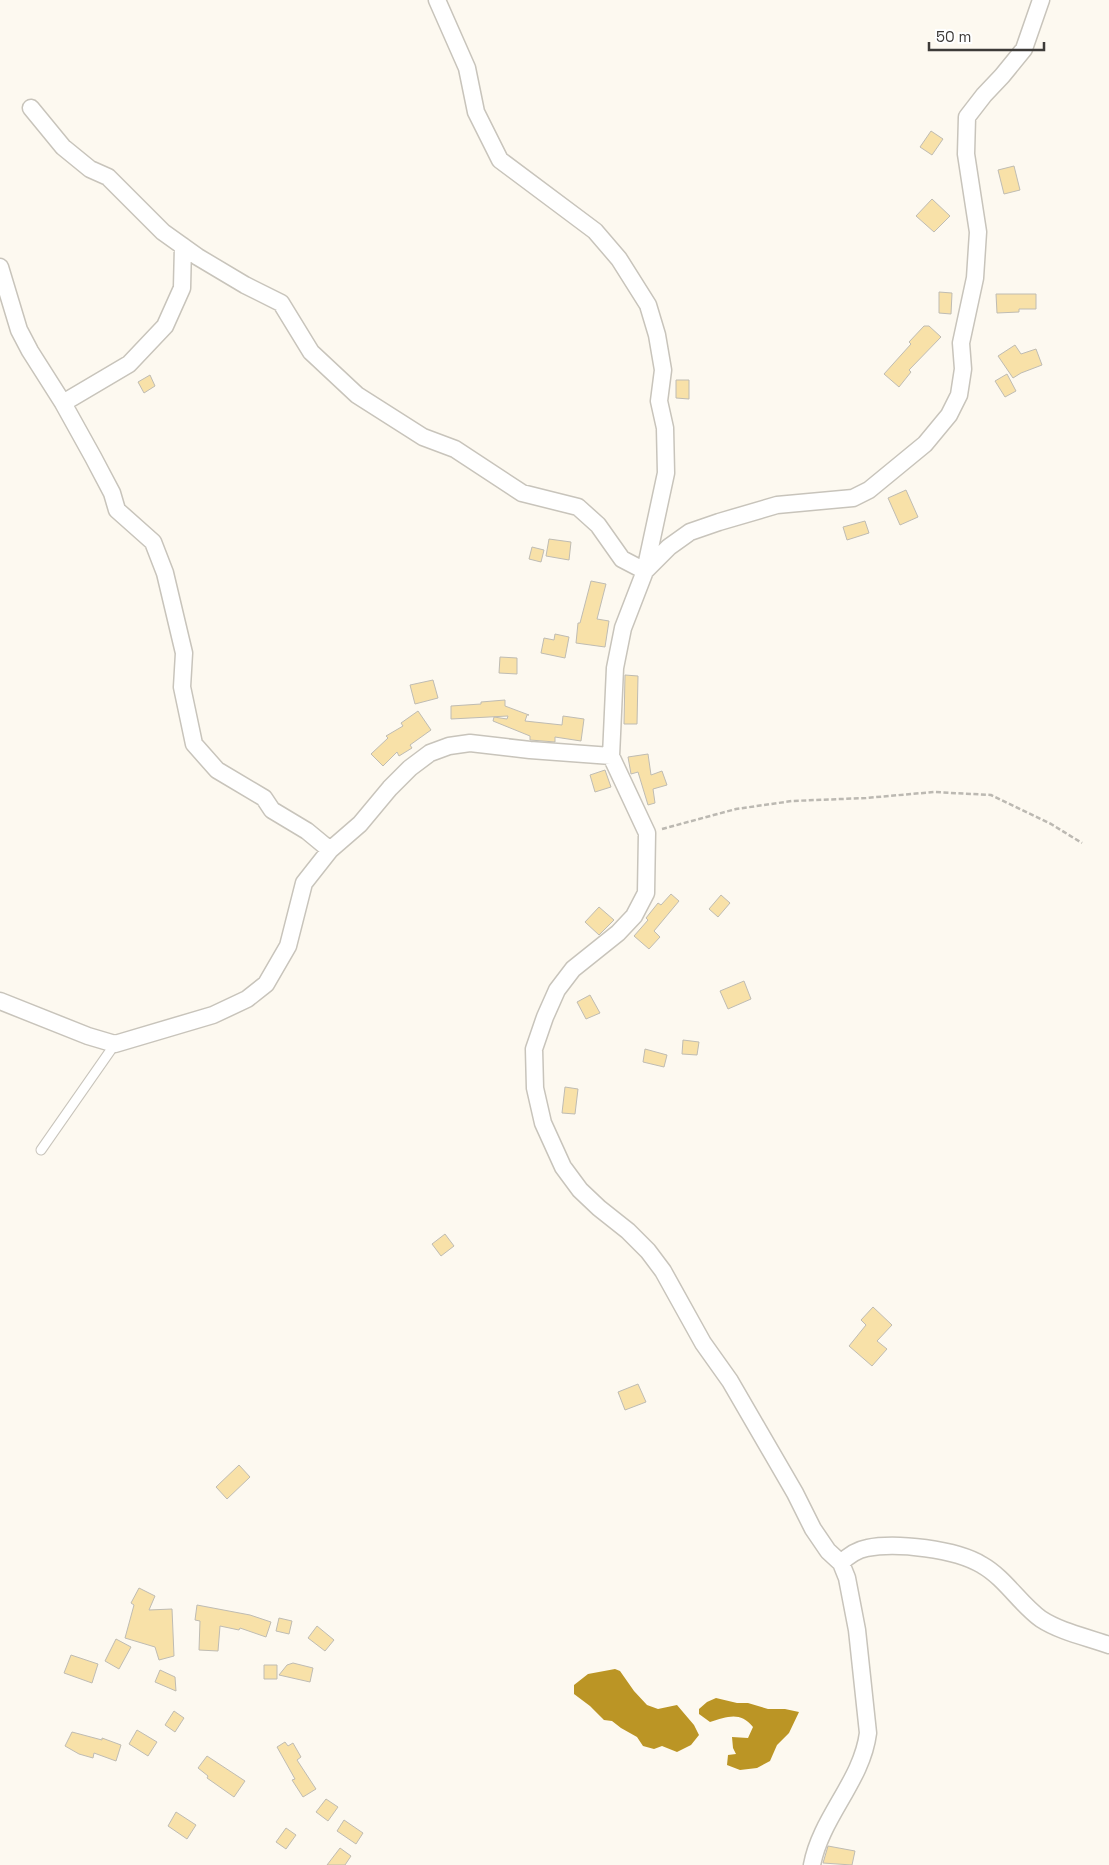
<svg xmlns="http://www.w3.org/2000/svg" width="1109" height="1865" font-family="'Space Grotesk',sans-serif">
<rect width="100%" height="100%" fill="#fdf9f0"/>
<path fill="#bb9525" d="M 615,1669 L 620,1671 L 634,1691 L 647,1705 L 658,1709 L 677,1705 L 694,1725 L 699,1735 L 691,1745 L 677,1752 L 662,1746 L 654,1749 L 643,1746 L 637,1737 L 621,1728 L 612,1721 L 604,1720 L 590,1706 L 574,1694 L 574,1685 L 588,1674 Z
M 716,1698 L 737,1703 L 748,1703 L 768,1709 L 785,1709 L 799,1712 L 789,1733 L 777,1745 L 770,1761 L 757,1768 L 740,1770 L 727,1765 L 728,1755 L 736,1754 L 733,1748 L 732,1737 L 748,1738 L 753,1727 C 740,1711 727,1717 710,1722 L 699,1714 L 699,1709 L 707,1702 Z"/>
<path fill="#f8e1a8" stroke="#bfbcb3" d="M 931,131 L 943,139 L 932,155 L 920,147 Z
M 1014,166 L 1020,190 L 1004,194 L 998,170 Z
M 932,199 L 950,216 L 934,232 L 916,216 Z
M 939,292 L 952,293 L 951,314 L 939,313 Z
M 996,294 L 1036,294 L 1036,309 L 1019,309 L 1019,312 L 997,313 Z
M 924,326 L 929,326 L 941,337 L 909,370 L 911,372 L 899,387 L 884,374 L 911,344 L 909,342 Z
M 1015,345 L 1021,354 L 1036,349 L 1042,365 L 1021,373 L 1013,378 L 998,356 Z
M 1007,374 L 1016,391 L 1005,397 L 995,381 Z
M 150,375 L 155,386 L 144,393 L 138,382 Z
M 676,380 L 689,380 L 689,399 L 676,398 Z
M 906,490 L 918,517 L 900,525 L 888,498 Z
M 865,521 L 869,533 L 847,540 L 843,527 Z
M 549,539 L 571,542 L 569,560 L 546,556 Z
M 532,547 L 544,550 L 541,562 L 529,559 Z
M 591,581 L 606,584 L 597,619 L 609,621 L 605,647 L 576,643 L 578,623 L 580,623 Z
M 555,634 L 569,637 L 565,658 L 541,653 L 544,638 L 554,640 Z
M 500,657 L 517,658 L 517,674 L 499,673 Z
M 625,675 L 638,676 L 637,724 L 624,724 Z
M 433,680 L 438,698 L 415,704 L 410,685 Z
M 505,700 L 505,706 L 529,715 L 527,715 L 525,721 L 562,725 L 563,716 L 584,719 L 581,741 L 555,737 L 555,742 L 530,740 L 530,736 L 493,721 L 494,717 L 507,719 L 508,716 L 451,719 L 451,706 L 481,704 L 481,702 Z
M 418,711 L 431,730 L 410,745 L 412,748 L 399,756 L 397,752 L 383,766 L 371,754 L 388,738 L 386,736 L 403,726 L 401,723 Z
M 648,754 L 651,775 L 662,771 L 667,785 L 653,789 L 655,803 L 648,805 L 638,772 L 631,774 L 628,757 Z
M 605,770 L 611,787 L 595,792 L 590,775 Z
M 671,894 L 679,901 L 654,931 L 660,937 L 649,949 L 634,936 L 648,920 L 646,918 L 658,903 L 661,905 Z
M 721,895 L 730,903 L 718,917 L 709,909 Z
M 599,907 L 614,920 L 599,935 L 585,922 Z
M 744,981 L 751,999 L 728,1009 L 720,991 Z
M 590,995 L 600,1013 L 586,1019 L 577,1002 Z
M 683,1040 L 699,1042 L 697,1055 L 682,1054 Z
M 645,1049 L 667,1055 L 664,1067 L 643,1062 Z
M 565,1087 L 578,1089 L 575,1114 L 562,1113 Z
M 445,1234 L 454,1246 L 441,1256 L 432,1244 Z
M 873,1307 L 892,1325 L 877,1341 L 887,1349 L 872,1366 L 849,1346 L 866,1325 L 861,1320 Z
M 638,1384 L 646,1402 L 625,1410 L 618,1392 Z
M 239,1465 L 250,1477 L 227,1499 L 216,1487 Z
M 139,1588 L 155,1596 L 149,1610 L 172,1609 L 174,1656 L 159,1660 L 155,1647 L 125,1638 L 134,1605 L 131,1603 Z
M 197,1605 L 250,1615 L 271,1622 L 266,1637 L 240,1628 L 239,1630 L 220,1626 L 218,1651 L 199,1650 L 200,1621 L 195,1620 Z
M 279,1618 L 292,1621 L 289,1634 L 276,1631 Z
M 317,1626 L 334,1640 L 325,1651 L 308,1638 Z
M 116,1639 L 131,1647 L 119,1669 L 105,1661 Z
M 71,1655 L 98,1664 L 92,1683 L 64,1673 Z
M 293,1663 L 313,1668 L 310,1682 L 279,1675 L 287,1665 Z
M 264,1665 L 277,1665 L 277,1679 L 264,1679 Z
M 160,1670 L 175,1677 L 176,1691 L 155,1682 Z
M 174,1711 L 184,1718 L 175,1732 L 165,1725 Z
M 137,1730 L 157,1742 L 148,1756 L 129,1744 Z
M 72,1732 L 102,1740 L 102,1738 L 121,1745 L 116,1761 L 94,1753 L 93,1758 L 79,1754 L 65,1746 Z
M 285,1742 L 288,1746 L 293,1743 L 301,1757 L 297,1760 L 316,1789 L 303,1797 L 292,1780 L 295,1779 L 277,1747 Z
M 207,1756 L 245,1781 L 234,1797 L 207,1778 L 208,1776 L 198,1768 Z
M 326,1799 L 338,1807 L 328,1821 L 316,1812 Z
M 176,1812 L 196,1825 L 187,1839 L 168,1826 Z
M 344,1820 L 363,1833 L 356,1844 L 337,1831 Z
M 286,1828 L 296,1835 L 286,1849 L 276,1842 Z
M 828,1846 L 855,1851 L 852,1865 L 823,1863 Z
M 340,1848 L 351,1856 L 345,1865 L 327,1865 Z"/>
<g fill="none" stroke-linecap="round" stroke-linejoin="round">
<g stroke="#c8c4bb" stroke-width="11">
<path id="service" d="M 41,1150 L 115,1044"/>
</g>
<g stroke="#c8c4bb" stroke-width="19">
<path id="minor" d="M 31,108 L 63,147 L 90,169 L 108,177 L 163,232 L 198,257 L 245,285 L 281,303 L 311,352 L 357,395 L 423,437 L 455,449 L 522,493 L 578,507 L 598,525 L 622,559 L 645,571 L 666,473 L 665,428 L 659,401 L 663,370 L 657,335 L 648,305 L 619,259 L 595,231 L 500,160 L 476,112 L 467,68 L 437,0
M 0,267 L 19,330 L 30,351 L 63,403 L 93,457 L 112,493 L 117,510 L 153,542 L 165,573 L 184,653 L 182,687 L 194,744 L 217,770 L 264,798 L 272,810 L 307,831 L 330,850
M 63,403 L 129,364 L 165,326 L 182,288 L 183,246
M 611,756 L 615,668 L 623,628 L 645,571 L 669,547 L 690,532 L 719,522 L 777,505 L 853,498 L 869,490 L 925,444 L 949,415 L 959,395 L 963,369 L 961,343 L 975,278 L 978,232 L 966,154 L 967,117 L 984,95 L 1002,76 L 1024,49 L 1041,0
M 0,1001 L 88,1036 L 115,1044 L 213,1015 L 247,999 L 266,984 L 288,946 L 304,883 L 330,850 L 360,824 L 390,788 L 410,768 L 430,753 L 449,746 L 470,743 L 530,750 L 611,756 L 647,833 L 646,893 L 634,916 L 618,933 L 573,969 L 557,990 L 545,1017 L 534,1049 L 535,1088 L 543,1123 L 563,1167 L 580,1190 L 599,1208 L 628,1231 L 648,1251 L 663,1271 L 703,1343 L 730,1381 L 795,1493 L 813,1529 L 828,1551 L 841,1563 L 847,1578 L 857,1630 L 868,1733 C 862,1781 821,1817 812,1865
M 841,1563 C 848,1556 856,1550 867,1548 C 896,1542 956,1549 982,1565 C 1005,1578 1020,1604 1041,1619 C 1061,1632 1087,1637 1109,1645"/>
</g>
<path stroke="#bcb9b2" stroke-width="2.5" stroke-dasharray="5 2.5" stroke-linecap="butt" d="M 662,829 L 736,809 L 792,801 L 866,798 L 934,792 L 991,795 L 1051,824 L 1082,843"/>
<use href="#service" stroke="#fff" stroke-width="9"/>
<use href="#minor" stroke="#fff" stroke-width="16"/>
</g>
<path d="M929 42v8h115v-8" fill="none" stroke="#3d3b38" stroke-width="2.5"/>
<text x="936" y="42" font-size="15" fill="#3d3b38" stroke="#ffffff" stroke-width="4" paint-order="stroke">50 m</text>
</svg>
